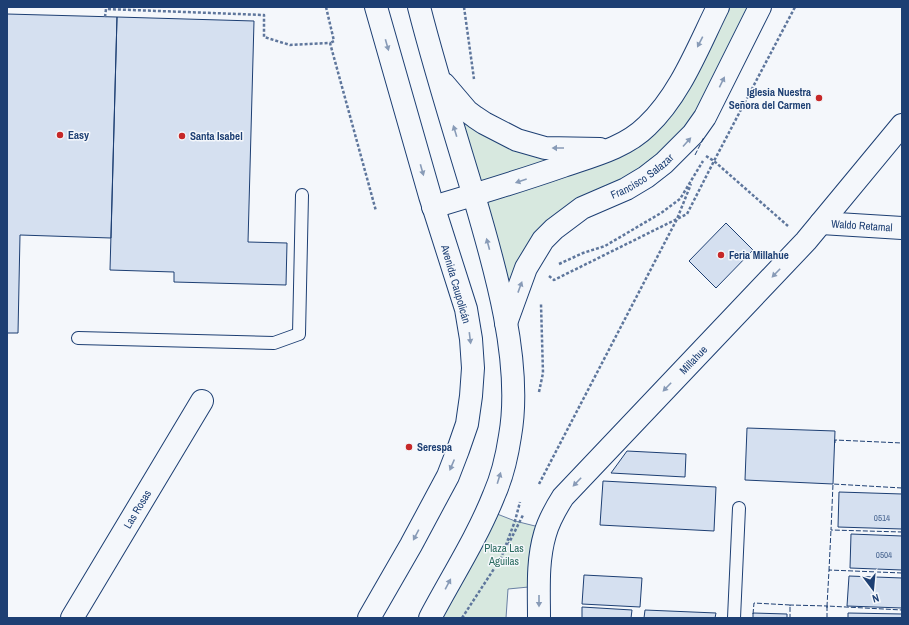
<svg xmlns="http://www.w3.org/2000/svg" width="909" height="625" font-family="'Archivo Narrow',sans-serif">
<rect width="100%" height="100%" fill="#f4f7fb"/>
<path fill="#d7e8df" stroke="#687fa3" d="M 718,7 L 759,7 L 693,134 L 554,229 L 506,323 L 439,78 L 467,111 L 545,148 L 630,139 Z
M 487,510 L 515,521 L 547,529 L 539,586 L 508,589 L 506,618 L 430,618 Z"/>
<path fill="#d5e0f0" stroke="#1d3f73" d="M 7,14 L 117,17 L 111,238 L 20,235 L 18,333 L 7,333 Z
M 117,17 L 254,21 L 248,242 L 287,243 L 286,285 L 174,282 L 174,272 L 110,270 Z
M 726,223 L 753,250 L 716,288 L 689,261 Z
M 747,428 L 835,431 L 833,484 L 745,480 Z
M 627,451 L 686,454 L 685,477 L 611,473 Z
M 603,481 L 716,487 L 714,531 L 600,525 Z
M 839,492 L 902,494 L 902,529 L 838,527 Z
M 851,534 L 902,536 L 902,570 L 850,568 Z
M 584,575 L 642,578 L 640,607 L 582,604 Z
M 849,576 L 902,578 L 902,608 L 847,606 Z
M 582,607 L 632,610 L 631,618 L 582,618 Z
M 645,610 L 716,613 L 715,618 L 644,618 Z
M 753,613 L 787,614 L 787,618 L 753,618 Z
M 848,613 L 902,614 L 902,618 L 848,618 Z"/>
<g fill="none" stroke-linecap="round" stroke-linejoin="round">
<g stroke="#1d3f73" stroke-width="14">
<path id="service" d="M 78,338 L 274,343 L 299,334 L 302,195
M 734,618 L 739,508"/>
</g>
<g stroke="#1d3f73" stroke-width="24">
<g id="minor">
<path id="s1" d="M 821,223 L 902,228"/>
<path id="s2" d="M 72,618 L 202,401"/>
<path id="s3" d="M 539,618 C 539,590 537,561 545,534 C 549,520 556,508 563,497 L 806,241 L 902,125"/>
</g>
</g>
<g stroke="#1d3f73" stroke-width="24">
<g id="primary">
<path d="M 419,7 C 435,70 455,133 474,196 C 495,267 523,363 510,436 C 507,456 502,477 494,495 C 477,538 451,578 430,618"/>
<path d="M 444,84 L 467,111 L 475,117 L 484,123 L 517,140 L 545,148 L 600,149"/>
<path d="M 433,207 C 477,194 520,181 563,166 C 592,156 625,148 647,126 C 680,95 698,47 718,7"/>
<path id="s4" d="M 506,323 L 526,268 L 543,240 L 554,229 L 582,208 L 626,189 L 646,177 L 664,163 L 693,134 L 705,117 L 760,7"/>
<path d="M 369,618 L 411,545 L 448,476 L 458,450 L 467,424 L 471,396 L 473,368 L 471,339 L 466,309 L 430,196 L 376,7"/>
</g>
</g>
<path stroke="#5e769c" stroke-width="2.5" stroke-dasharray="3 2" stroke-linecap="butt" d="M 326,7 L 334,41 L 330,43
M 464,7 L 474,79
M 105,17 L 106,9 L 264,15 L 264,37 L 290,45 L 330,43 L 376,211
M 706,156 L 714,161 L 788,226
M 559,264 L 583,253 L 605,246 L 661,213 L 680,199 L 703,161
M 549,276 L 554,280 L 687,214 L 714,161 L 795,7
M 539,392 L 543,373 L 541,304
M 539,484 L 677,219 L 691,184
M 508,545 L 523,515
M 462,618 L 501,558 L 515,521 L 520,502"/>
<use href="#service" stroke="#f4f7fb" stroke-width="12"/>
<use href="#minor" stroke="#f4f7fb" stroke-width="22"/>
<use href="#primary" stroke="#f4f7fb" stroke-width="22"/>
<path stroke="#1d3f73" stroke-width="1" stroke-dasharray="5 2" stroke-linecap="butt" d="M 695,155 L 704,137
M 835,443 L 835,440 L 902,443
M 902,488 L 833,484 L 831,530 L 902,532
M 830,570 L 829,570 L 831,530
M 902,573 L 829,570 L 827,606 L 902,610
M 790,606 L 790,605 L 827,606 L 827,608
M 753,614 L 754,603 L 790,605 L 790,618
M 827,618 L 827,606 L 828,607"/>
</g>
<defs><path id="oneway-solid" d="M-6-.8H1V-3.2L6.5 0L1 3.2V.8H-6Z"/></defs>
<g fill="#889bb7">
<use href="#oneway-solid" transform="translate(700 42) rotate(117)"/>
<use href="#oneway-solid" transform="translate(387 45) rotate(74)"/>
<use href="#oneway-solid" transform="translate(722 82) rotate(-64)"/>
<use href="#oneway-solid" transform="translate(455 131) rotate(-107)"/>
<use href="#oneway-solid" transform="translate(687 142) rotate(-48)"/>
<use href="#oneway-solid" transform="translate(558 148) rotate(-180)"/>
<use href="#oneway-solid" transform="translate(422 170) rotate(74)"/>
<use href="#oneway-solid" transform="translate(521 181) rotate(161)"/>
<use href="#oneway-solid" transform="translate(488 244) rotate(-105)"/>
<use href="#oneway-solid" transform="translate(776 273) rotate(134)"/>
<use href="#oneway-solid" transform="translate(520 287) rotate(-70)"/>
<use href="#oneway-solid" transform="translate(470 338) rotate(83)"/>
<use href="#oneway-solid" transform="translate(667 387) rotate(134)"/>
<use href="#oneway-solid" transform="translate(452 465) rotate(113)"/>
<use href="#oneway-solid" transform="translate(499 478) rotate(-73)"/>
<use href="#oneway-solid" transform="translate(577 482) rotate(134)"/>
<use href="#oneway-solid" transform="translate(416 535) rotate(118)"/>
<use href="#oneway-solid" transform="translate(448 584) rotate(-62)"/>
<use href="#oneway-solid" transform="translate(539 601) rotate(90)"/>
</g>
<g fill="#c62828" stroke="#f4f7fb" stroke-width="1.5">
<circle cx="819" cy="98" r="4"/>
<circle cx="60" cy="135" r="4"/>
<circle cx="182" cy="136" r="4"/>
<circle cx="721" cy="255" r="4"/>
<circle cx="409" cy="447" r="4"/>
</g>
<g text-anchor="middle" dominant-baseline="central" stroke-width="3" stroke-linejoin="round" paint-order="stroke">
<g font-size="9" fill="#4b6792">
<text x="882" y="518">0514</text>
<text x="884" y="555">0504</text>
</g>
<g font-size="11" font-weight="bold" fill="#1d3f73" stroke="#f4f7fb" text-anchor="start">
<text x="811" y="92" text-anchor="end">Iglesia Nuestra<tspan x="811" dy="13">Señora del Carmen</tspan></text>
<text x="68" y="135">Easy</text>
<text x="190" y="136">Santa Isabel</text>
<text x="729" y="255">Feria Millahue</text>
<text x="417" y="447">Serespa</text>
</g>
<g font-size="11" fill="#1d3f73" stroke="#f4f7fb">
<text stroke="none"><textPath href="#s4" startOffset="210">Francisco Salazar</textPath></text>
<text stroke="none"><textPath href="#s1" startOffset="41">Waldo Retamal</textPath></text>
<text transform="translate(456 284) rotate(74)">Avenida Caupolicán</text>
<text stroke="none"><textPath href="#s3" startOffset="315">Millahue</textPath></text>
<text stroke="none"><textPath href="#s2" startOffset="127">Las Rosas</textPath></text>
</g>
<g font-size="11" fill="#2c6c60" stroke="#f4f7fb">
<text x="504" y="548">Plaza Las<tspan x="504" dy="13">Aguilas</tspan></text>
</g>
</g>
<rect width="909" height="625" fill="none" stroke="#1d3f73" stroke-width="16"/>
<g transform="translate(873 589) rotate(164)" stroke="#f4f7fb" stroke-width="3" paint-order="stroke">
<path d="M0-3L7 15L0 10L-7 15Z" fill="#1d3f73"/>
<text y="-6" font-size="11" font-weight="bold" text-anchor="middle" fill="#1d3f73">N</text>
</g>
</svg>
